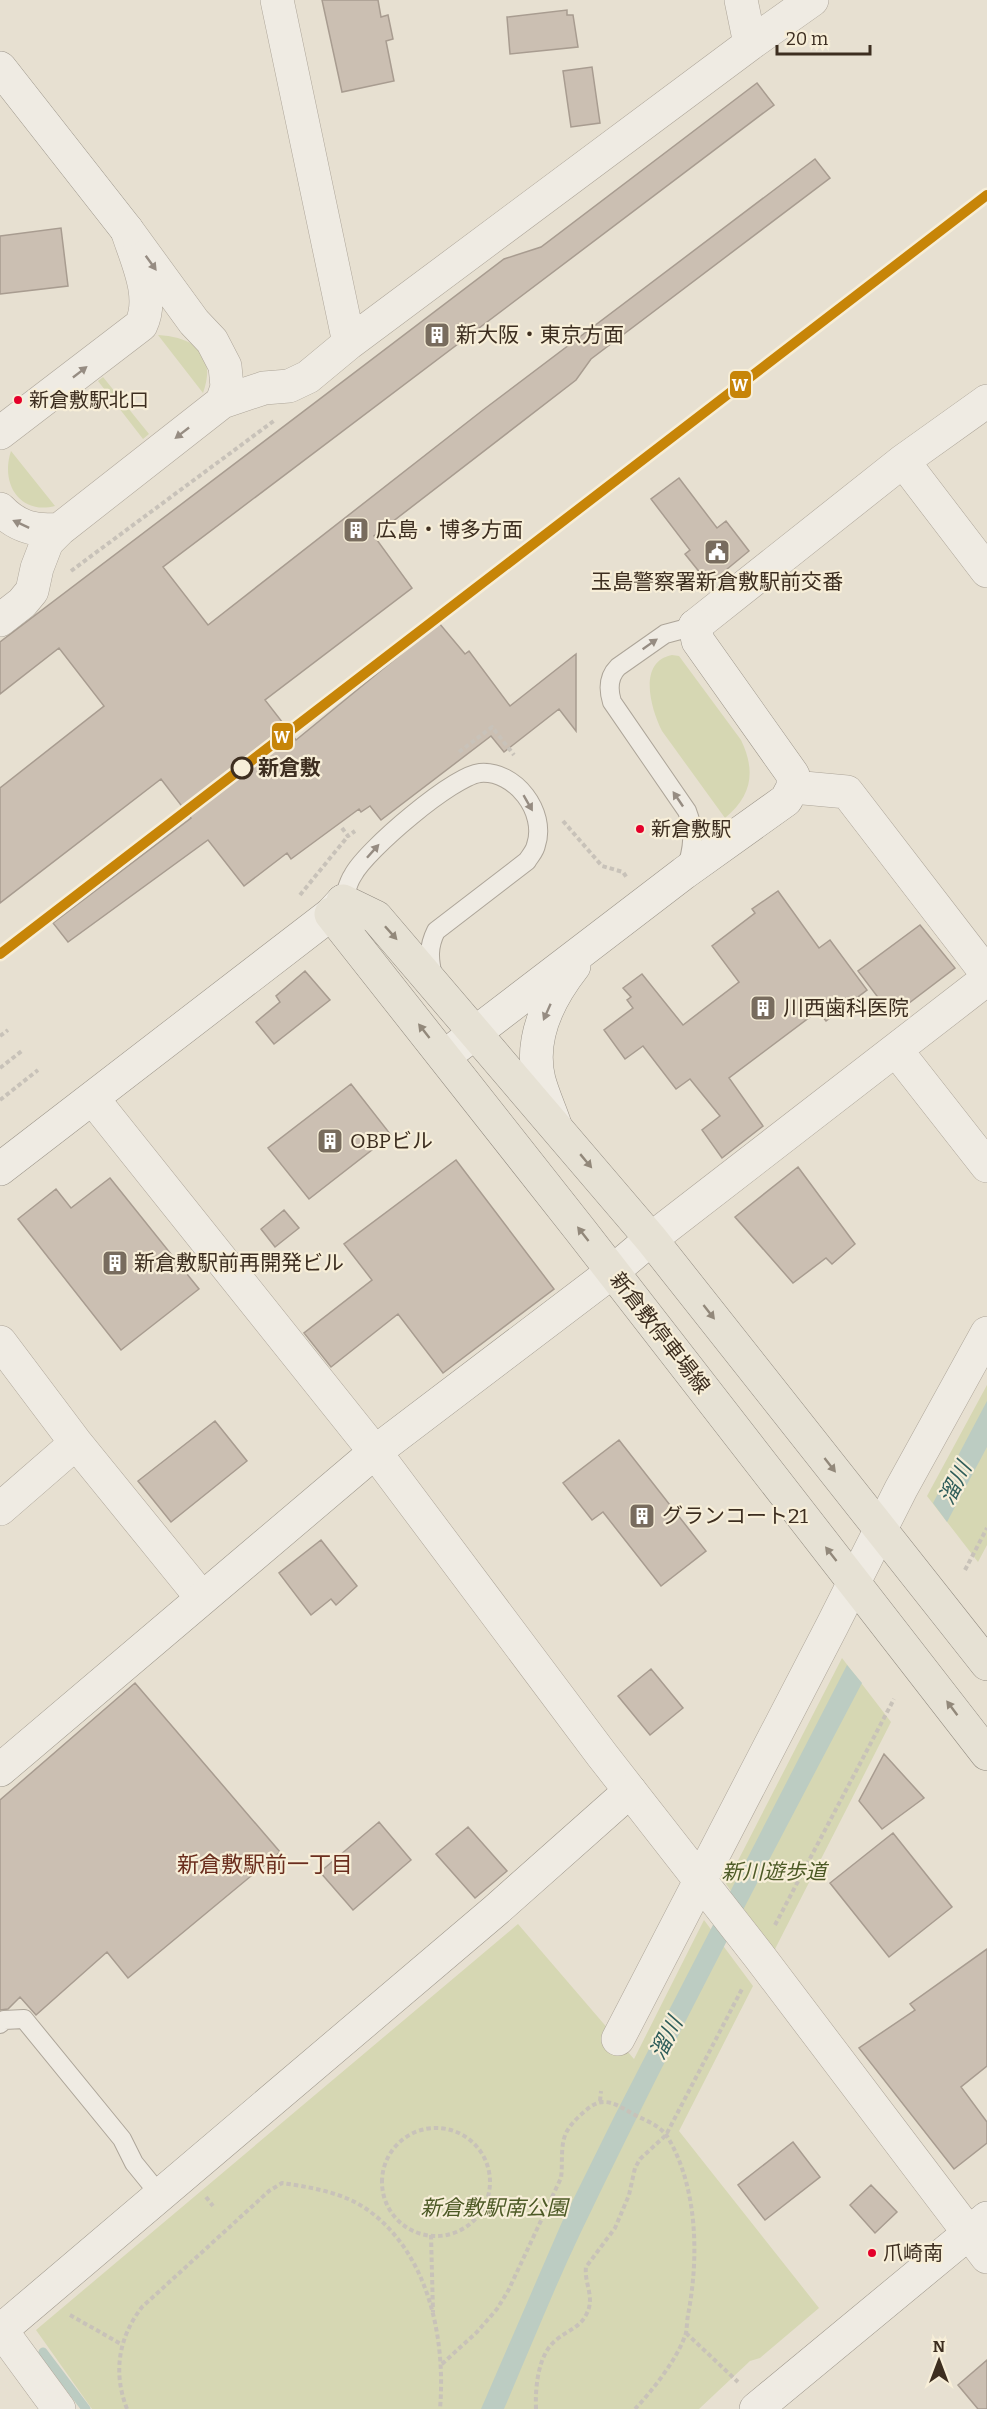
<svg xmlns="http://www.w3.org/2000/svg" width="987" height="2409" font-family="Bitter,'Noto Sans JP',serif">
<rect width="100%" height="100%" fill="#e7e0d1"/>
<path fill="#d6d7b3" d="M 158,335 C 194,337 217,354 203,393 Z
M 103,377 L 149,434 L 143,439 L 98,381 Z
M 11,451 L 55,506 C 20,515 0,484 11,451 Z
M 672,655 L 679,656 L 741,740 C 756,771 752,796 725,818 L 662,731 C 651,709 637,662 672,655 Z
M 987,1385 L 987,1545 L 978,1562 L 927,1496 Z
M 842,1658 L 891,1722 L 774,1951 L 726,1884 Z
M 704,1920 L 753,1986 L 679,2131 L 819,2308 L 760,2358 L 750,2361 L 699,2409 L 92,2409 L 36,2330 L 518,1924 L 634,2059 Z"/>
<path fill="#bcccc2" d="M 987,1401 L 987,1447 L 947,1522 L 933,1503 Z
M 847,1665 L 862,1683 C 766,1866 669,2048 580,2234 C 553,2291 529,2351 504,2409 L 481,2409 L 562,2222 L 615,2115 Z"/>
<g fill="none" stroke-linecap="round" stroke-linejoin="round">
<path stroke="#bcccc2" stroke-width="9" d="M 43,2352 L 86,2409"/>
</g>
<path fill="#cbbfb2" stroke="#a89c90" stroke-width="1.5" d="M 322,0 L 378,0 L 381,17 L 388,15 L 393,39 L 386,41 L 394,81 L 342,92 Z
M 567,10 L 567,15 L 573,15 L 578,47 L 510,54 L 507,17 Z
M 592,67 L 600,123 L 571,127 L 563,71 Z
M 757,83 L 774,105 L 163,567 L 208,625 L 483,410 L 815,159 L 830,178 L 591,359 L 576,380 L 374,536 L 412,588 L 265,700 L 296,740 L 439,623 L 465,654 L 469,651 L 510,706 L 576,654 L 576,731 L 559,709 L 504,752 L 491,736 L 381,820 L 370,806 L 361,812 L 359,809 L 291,859 L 287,853 L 244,886 L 208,840 L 68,942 L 53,923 L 191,818 L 161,779 L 0,903 L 0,788 L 104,706 L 59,648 L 0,694 L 0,642 L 504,259 L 541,247 Z
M 61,228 L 68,286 L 0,294 L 0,236 Z
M 679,478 L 717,528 L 726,521 L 749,551 L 709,584 L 685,554 L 690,550 L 651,499 Z
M 778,891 L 819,948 L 830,940 L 867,990 L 826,1021 L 818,1011 L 729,1078 L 763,1126 L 722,1158 L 702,1130 L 720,1116 L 690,1079 L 676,1089 L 643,1046 L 625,1059 L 604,1030 L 633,1008 L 627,1000 L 631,997 L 623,988 L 642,974 L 683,1025 L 739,982 L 712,946 L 755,913 L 752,909 Z
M 920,925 L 955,968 L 892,1016 L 858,971 Z
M 305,971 L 330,1000 L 274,1044 L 256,1022 L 280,1002 L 276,996 Z
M 351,1084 L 391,1135 L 309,1199 L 268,1148 Z
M 456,1160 L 554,1289 L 443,1373 L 398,1314 L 331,1367 L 304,1333 L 372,1280 L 344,1244 Z
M 798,1167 L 855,1244 L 832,1264 L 826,1258 L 793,1283 L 735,1217 Z
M 110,1178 L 199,1289 L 121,1350 L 18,1219 L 56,1189 L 71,1208 Z
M 284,1210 L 299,1228 L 275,1247 L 261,1229 Z
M 215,1421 L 247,1461 L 171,1522 L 138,1481 Z
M 619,1440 L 706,1551 L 661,1586 L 603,1512 L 592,1520 L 563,1483 Z
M 321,1540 L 357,1586 L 336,1605 L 331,1599 L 311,1615 L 279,1573 Z
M 651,1669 L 683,1708 L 650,1735 L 618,1696 Z
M 135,1683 L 280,1852 L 128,1978 L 107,1952 L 36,2015 L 20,1997 L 8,2009 L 0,2010 L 0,1800 Z
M 884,1754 L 924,1798 L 882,1829 L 859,1801 Z
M 379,1822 L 411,1860 L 353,1910 L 320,1872 Z
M 468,1827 L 507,1871 L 475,1898 L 436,1854 Z
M 893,1833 L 952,1907 L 889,1957 L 830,1883 Z
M 987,1949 L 987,2066 L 961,2087 L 987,2122 L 987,2143 L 954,2169 L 859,2048 L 915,2010 L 910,2004 Z
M 793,2142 L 820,2177 L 765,2220 L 738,2185 Z
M 871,2185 L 897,2212 L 875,2233 L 850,2205 Z
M 987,2360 L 987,2409 L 978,2409 L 958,2385 Z"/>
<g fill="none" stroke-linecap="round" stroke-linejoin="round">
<g stroke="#ada599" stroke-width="20">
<path id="lane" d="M 686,869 C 693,849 695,831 687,811 L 612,702 C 608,689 608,677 618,667 L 665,634 L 695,626
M 343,901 C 346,892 348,882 353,875 C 366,850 453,776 480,773 C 515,770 547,812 536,845 C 535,851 530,856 527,861 L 436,931 C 428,947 429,959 433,976
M 0,2024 L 4,2020 L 24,2019 L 122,2139 L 134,2163 L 160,2195"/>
</g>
<g stroke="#ada599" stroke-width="34">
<path id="street" d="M 277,0 L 349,343
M 741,0 L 750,44
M 222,402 L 264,388 L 289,386 L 308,377 L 349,343 L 750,44 L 812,0
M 0,433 L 141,325 C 155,296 136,259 127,230 L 194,322 L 212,341 L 225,366 L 227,387 L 222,402 L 60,529 C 36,532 17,527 0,509
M 903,461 L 987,571
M 0,620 L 22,603 L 32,591 L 37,568 L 47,542 L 60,529
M 695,626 L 903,461 L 987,401
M 793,787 L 847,792 L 987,974
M 896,1050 L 987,1166
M 93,1099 L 375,1452 L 602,1755 L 759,1956 L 987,2257
M 651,1239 L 987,979
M 0,1342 L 76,1443 L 202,1598
M 0,1509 L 76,1443
M 618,2039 L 832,1626 L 901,1489 L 987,1333
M 1,2330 L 59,2409"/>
</g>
<g stroke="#9c958a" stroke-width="34">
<path id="secondary" d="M 0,68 L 127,230
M 445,1056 L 684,873 L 786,800 L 793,787 L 793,775 L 698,641 L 695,626
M 555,1125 C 550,1110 543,1095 539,1080 C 529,1039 549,998 574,966
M 0,1169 L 331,914 L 343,901
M 0,1770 L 375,1452 L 612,1272 L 651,1239
M 0,2331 L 496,1910 L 630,1791
M 756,2409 L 987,2218"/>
</g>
<g stroke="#928b80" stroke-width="34">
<path id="primary" d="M 343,901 L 376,917 L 651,1239 L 987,1664
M 331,914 L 581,1231 L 987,1754"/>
</g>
<path stroke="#c8c2b9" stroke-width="4" stroke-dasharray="4.5 3" stroke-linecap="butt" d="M 71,571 L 275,420
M 459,752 L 492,727 L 514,755
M 563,821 L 602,866 L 623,872 L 627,878
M 342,828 L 348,836 L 355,831
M 300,895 L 348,836
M 0,1036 L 8,1030
M 0,1068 L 23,1050
M 0,1100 L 38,1070
M 965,1570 L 987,1528
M 775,1925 L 894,1699
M 600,2101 L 601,2091
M382 2182a54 54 0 1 1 108 0a54 54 0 1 1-108 0Z
M 206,2197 L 213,2206
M 431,2235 L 433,2312
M 70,2315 L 121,2344
M 686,2333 L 738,2382
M 442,2364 L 477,2332 L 497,2309 L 508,2291 L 561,2178 C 563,2163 560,2146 566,2133 C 570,2125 577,2118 584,2112 C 604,2093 616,2105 637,2116 C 647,2121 660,2126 667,2136 C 698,2187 699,2258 688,2315 C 687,2320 687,2327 686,2333 C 678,2358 653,2390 635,2409
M 127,2409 C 113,2373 118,2338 142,2307 L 269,2191 L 282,2183 C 309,2187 341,2192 365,2208 C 428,2251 446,2337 440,2409
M 536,2409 C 535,2388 538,2354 556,2340 C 568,2330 580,2328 587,2313 C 595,2297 584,2283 586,2267 L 615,2228 L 629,2195 L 635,2168 L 640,2159 L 666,2135 L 743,1987"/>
<use href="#lane" stroke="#efebe3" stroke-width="18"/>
<use href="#street" stroke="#efebe3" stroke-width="33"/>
<use href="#secondary" stroke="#efebe3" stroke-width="33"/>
<use href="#primary" stroke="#e6e1d4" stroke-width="33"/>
<g stroke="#f7eed8" stroke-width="15">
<path id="rail-1" d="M 0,954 L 987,195"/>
</g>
<use href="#rail-1" stroke="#c78508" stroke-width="10"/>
</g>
<defs><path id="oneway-solid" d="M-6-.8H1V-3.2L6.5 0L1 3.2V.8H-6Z" transform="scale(1.5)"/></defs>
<g fill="#968c82">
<use href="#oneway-solid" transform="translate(151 263) rotate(54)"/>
<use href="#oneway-solid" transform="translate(80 372) rotate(-38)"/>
<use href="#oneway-solid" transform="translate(182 433) rotate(142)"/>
<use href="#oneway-solid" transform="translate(21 524) rotate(-155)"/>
<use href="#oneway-solid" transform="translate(650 644) rotate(-35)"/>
<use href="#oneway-solid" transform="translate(678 799) rotate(-124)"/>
<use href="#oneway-solid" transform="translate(528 803) rotate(60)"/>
<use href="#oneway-solid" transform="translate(373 851) rotate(-48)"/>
<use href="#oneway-solid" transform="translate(547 1012) rotate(114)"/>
</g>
<g fill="#92887a">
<use href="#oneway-solid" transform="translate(391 933) rotate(48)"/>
<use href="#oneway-solid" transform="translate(424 1031) rotate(-128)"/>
<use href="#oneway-solid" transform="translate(586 1161) rotate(50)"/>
<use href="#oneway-solid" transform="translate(583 1234) rotate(-128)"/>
<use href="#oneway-solid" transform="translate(709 1312) rotate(52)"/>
<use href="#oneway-solid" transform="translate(830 1465) rotate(52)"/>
<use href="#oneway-solid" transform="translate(831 1554) rotate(-128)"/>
<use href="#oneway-solid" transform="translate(952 1708) rotate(-127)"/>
</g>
<defs>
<g id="building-square" transform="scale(1.35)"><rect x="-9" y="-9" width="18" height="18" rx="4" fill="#786c5e" stroke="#f7eed8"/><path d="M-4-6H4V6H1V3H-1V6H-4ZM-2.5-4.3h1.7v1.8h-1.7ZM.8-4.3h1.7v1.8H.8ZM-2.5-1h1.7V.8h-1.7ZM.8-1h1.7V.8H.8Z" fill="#fff"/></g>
<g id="civic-square" transform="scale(1.35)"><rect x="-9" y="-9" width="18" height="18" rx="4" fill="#786c5e" stroke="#f7eed8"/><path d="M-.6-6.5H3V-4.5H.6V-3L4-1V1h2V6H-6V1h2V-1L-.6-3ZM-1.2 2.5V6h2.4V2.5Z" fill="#fff"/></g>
</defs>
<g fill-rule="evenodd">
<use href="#building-square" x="437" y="335"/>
<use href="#building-square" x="356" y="530"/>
<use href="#civic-square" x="717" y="552"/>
<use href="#building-square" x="763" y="1008"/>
<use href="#building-square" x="330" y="1141"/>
<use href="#building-square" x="115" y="1263"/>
<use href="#building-square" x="642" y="1516"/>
</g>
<g fill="#e4002b" stroke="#f7eed8" stroke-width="2">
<circle cx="18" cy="400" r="5"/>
<circle cx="640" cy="829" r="5"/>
<circle cx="872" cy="2253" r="5"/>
</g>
<circle fill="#f7eed8" stroke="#3d2e20" stroke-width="3" cx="242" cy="768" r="10"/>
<g text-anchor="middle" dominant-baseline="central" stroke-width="4.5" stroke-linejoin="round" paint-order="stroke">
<g font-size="20" fill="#3d2e20" stroke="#f7eed8" text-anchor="start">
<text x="29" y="400">新倉敷駅北口</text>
<text x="651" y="829">新倉敷駅</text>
<text x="883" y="2253">爪崎南</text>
</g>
<g font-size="21" fill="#3d2e20" stroke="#f7eed8" text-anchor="start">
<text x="456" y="335">新大阪・東京方面</text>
<text x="376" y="530">広島・博多方面</text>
<text x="717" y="582" text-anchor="middle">玉島警察署新倉敷駅前交番</text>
<text x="783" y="1008">川西歯科医院</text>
<text x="350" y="1141">OBPビル</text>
<text x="134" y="1263">新倉敷駅前再開発ビル</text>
<text x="662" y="1516">グランコート21</text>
</g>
<g font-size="21" font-weight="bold" fill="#3d2e20" stroke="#f7eed8" text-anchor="start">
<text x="258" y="768">新倉敷</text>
</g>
<g font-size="21" fill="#3d2e20" stroke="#f7eed8">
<text transform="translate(660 1333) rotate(52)">新倉敷停車場線</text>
</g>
<g font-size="21" font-style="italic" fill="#4d5a26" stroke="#f7eed8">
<text x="774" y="1872">新川遊歩道</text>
<text x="494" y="2208">新倉敷駅南公園</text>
</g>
<g font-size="22" font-style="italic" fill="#2f5d5a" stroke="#f7eed8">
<text transform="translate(955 1483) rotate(-63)">溜川</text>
<text transform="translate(666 2038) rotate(-63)">溜川</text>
</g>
<g font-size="22" fill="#6b2e1e" stroke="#f7eed8">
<text x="265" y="1864">新倉敷駅前一丁目</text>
</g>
</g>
<g stroke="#f7eed8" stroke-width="2">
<rect x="729" y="370" width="23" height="29" rx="6" fill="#c78508"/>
<rect x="271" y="722" width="23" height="29" rx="6" fill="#c78508"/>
</g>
<g font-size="16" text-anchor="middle" font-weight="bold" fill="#fff">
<text x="740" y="391">W</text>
<text x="282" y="743">W</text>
</g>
<g transform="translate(939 2361)" stroke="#f7eed8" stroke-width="4.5" paint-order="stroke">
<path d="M0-4.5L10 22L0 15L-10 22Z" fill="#3d2e20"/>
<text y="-9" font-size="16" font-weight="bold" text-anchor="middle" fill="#3d2e20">N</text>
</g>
<path d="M777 45v9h93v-9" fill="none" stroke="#3d2e20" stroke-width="3"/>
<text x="786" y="45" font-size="18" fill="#3d2e20" stroke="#f7eed8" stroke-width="4.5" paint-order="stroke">20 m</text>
</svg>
